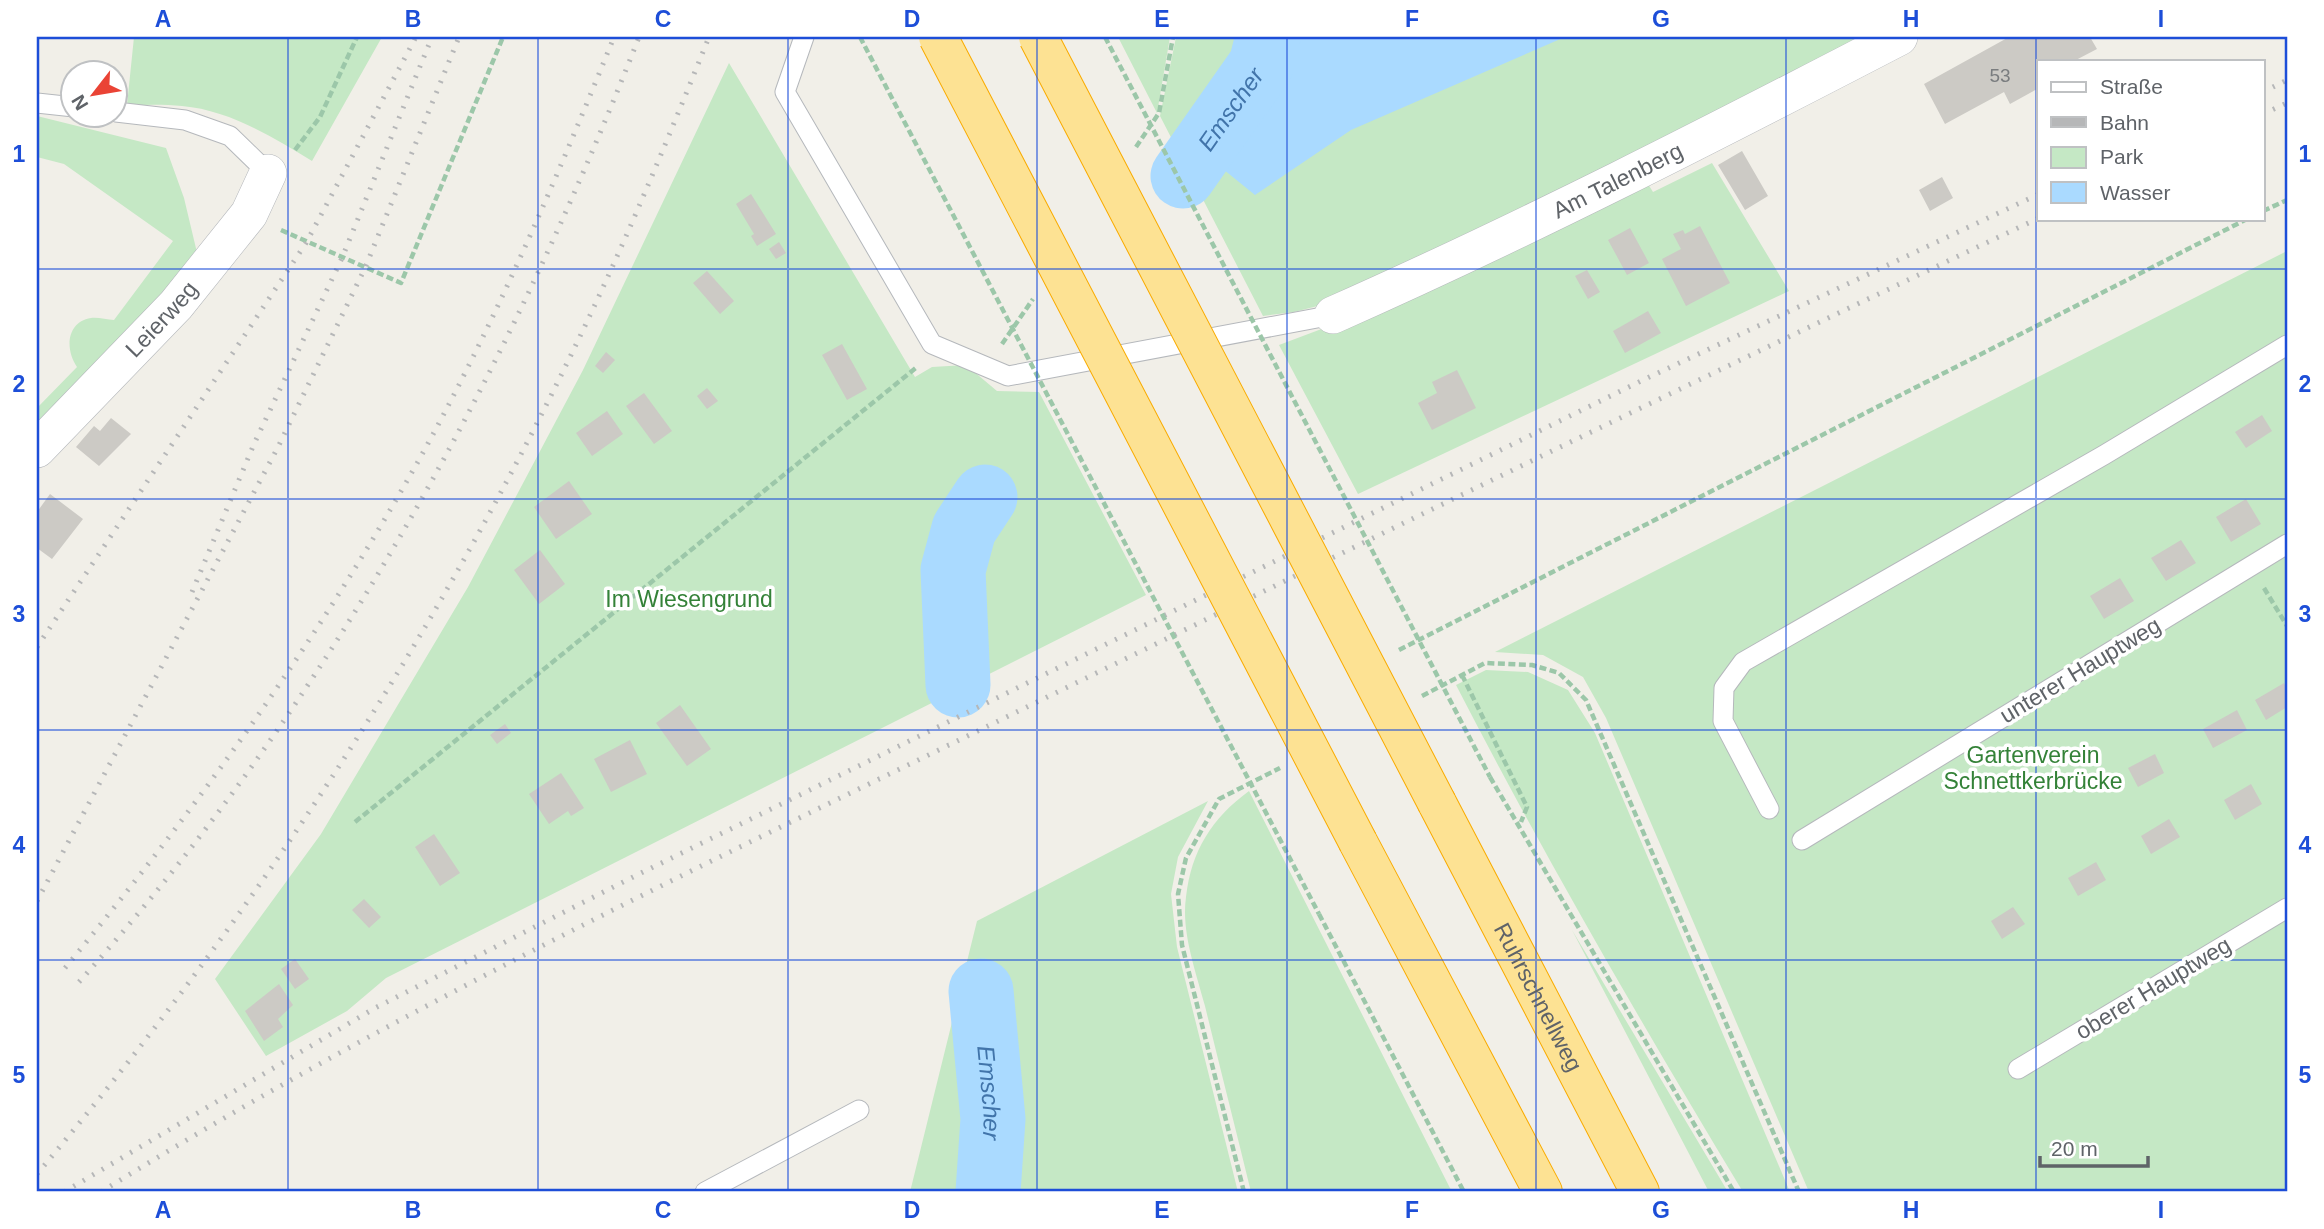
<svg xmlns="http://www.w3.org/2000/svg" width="2324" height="1229" font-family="Helvetica,sans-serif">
<rect width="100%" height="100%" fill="#f1efe8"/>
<path fill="#c5e8c5" d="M 134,37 L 382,37 L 312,161 C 273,137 229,110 182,106 C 164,104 145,105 127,105 Z
M 1118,37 L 1170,37 L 1157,113 Z
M 1176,37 L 1881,37 L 1353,297 L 1294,312 L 1263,316 L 1160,116 Z
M 729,63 L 915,377 L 932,367 L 966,365 L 997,391 L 1039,392 L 1146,595 L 386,978 L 347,1011 L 266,1056 L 215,979 L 321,834 L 468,587 L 583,370 Z
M 37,116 L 166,148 L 184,198 L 199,261 L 37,428 L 37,408 L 77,367 C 65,350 66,322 91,318 C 98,317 107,320 114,320 L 173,241 L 64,164 L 37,157 Z
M 1712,163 L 1789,291 L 1358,494 L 1279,345 L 1364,313 L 1643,176 L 1653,192 Z
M 2287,251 L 2287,1192 L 1809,1192 L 1606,718 L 1583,677 L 1543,655 L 1495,652 Z
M 1486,670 L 1528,672 L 1568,690 L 1595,733 L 1790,1192 L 1743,1192 C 1643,1026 1545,858 1456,685 Z
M 1249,791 L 1452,1192 L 1251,1192 C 1236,1130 1220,1068 1205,1006 C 1196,972 1181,932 1186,897 C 1191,851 1212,818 1249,791 Z
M 1208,801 L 1178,857 L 1171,894 L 1177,947 L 1238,1192 L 910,1192 L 977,921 Z
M 1572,930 L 1728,1192 L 1709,1192 Z"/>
<path fill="#aadaff" d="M 1291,37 L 1565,37 L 1351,130 L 1255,195 L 1218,165 L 1276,84 Z"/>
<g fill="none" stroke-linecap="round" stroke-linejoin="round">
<g stroke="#aadaff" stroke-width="65">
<path id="s1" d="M 1183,176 L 1261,65 L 1268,37"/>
<path d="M 958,685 L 953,570 L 964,529 L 985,497"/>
<path id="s2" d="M 981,991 L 993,1119 L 988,1192"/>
</g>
</g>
<path fill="#cccac5" d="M 2009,37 L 2090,37 L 2097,49 L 2074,61 L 2039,61 L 2039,88 L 2010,104 L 2004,92 L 1945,124 L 1924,84 Z
M 1742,151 L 1768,196 L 1745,210 L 1718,165 Z
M 1942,177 L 1953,198 L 1930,211 L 1919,190 Z
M 751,194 L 776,234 L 757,246 L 751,236 L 754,234 L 736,204 Z
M 1700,226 L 1730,283 L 1686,306 L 1662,259 L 1681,249 L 1673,234 L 1683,230 L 1685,234 Z
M 1630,228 L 1649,263 L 1627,275 L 1608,240 Z
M 779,242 L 786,253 L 776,259 L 769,249 Z
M 1587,270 L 1600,292 L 1588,299 L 1575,276 Z
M 707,271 L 734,301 L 720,314 L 693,283 Z
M 1648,311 L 1661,333 L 1625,353 L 1613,331 Z
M 842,344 L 867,389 L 847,400 L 822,355 Z
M 606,352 L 615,360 L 603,373 L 595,366 Z
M 1457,370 L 1476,408 L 1432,430 L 1418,403 L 1437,393 L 1432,382 Z
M 707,388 L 718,401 L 707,409 L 697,396 Z
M 644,393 L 672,431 L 654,444 L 626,406 Z
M 607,411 L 623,434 L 592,456 L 576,433 Z
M 2262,415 L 2272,431 L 2246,448 L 2235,432 Z
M 111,418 L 131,434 L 99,466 L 76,447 L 94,426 L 100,431 Z
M 569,481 L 592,514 L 556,539 L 534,507 Z
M 50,494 L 83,519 L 52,559 L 37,548 L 37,512 Z
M 2246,499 L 2261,524 L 2231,542 L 2216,517 Z
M 2181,540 L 2196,563 L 2166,581 L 2151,558 Z
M 540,550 L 565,584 L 539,604 L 514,570 Z
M 2120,578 L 2134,601 L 2104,619 L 2090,596 Z
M 2284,683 L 2287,689 L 2287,707 L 2266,720 L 2255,700 Z
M 680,705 L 711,749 L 687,766 L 656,723 Z
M 2237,710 L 2247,730 L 2213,748 L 2203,729 Z
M 505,724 L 511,733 L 497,744 L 490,735 Z
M 630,740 L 647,774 L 611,792 L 594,759 Z
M 2155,754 L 2164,773 L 2138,787 L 2128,768 Z
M 561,773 L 584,808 L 571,816 L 568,811 L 549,824 L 529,794 Z
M 2251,784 L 2262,804 L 2235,820 L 2224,800 Z
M 2169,819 L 2180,837 L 2151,854 L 2141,836 Z
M 434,834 L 460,873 L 440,886 L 415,847 Z
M 2096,862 L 2106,880 L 2078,896 L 2068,878 Z
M 364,899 L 381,917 L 369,928 L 352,910 Z
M 2013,907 L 2025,924 L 2002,939 L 1991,921 Z
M 295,959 L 309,979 L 295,989 L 281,969 Z
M 279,984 L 293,1005 L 278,1019 L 283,1027 L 264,1041 L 245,1011 Z"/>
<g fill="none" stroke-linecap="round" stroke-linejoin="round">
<g stroke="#b5b8bc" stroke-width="21">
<path id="service" d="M 804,37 L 785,92 L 932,344 L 1008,376 L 1333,315
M 37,103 L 74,107
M 116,112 L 185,120 L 230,136 L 268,173
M 1769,809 L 1723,721 L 1724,688 L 1743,662 L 2104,455 L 2287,345
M 1802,840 L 2287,544
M 2018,1069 L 2287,908
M 705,1192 L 859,1110"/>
</g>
<g stroke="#b5b8bc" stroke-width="38">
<g id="minor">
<path id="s3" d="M 1333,315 C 1525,230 1712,134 1899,37"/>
<path id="s4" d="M 37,449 L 176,305 L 249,214 L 268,173"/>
</g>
</g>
<g stroke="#f9ab00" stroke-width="40">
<g id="motorway">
<path id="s5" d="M 1437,803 L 1640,1192"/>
<path d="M 1358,842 L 1543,1192"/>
</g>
</g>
<path stroke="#9cc7a9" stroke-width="4.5" stroke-dasharray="7 3.5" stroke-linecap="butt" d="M 1136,147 L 1159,113 L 1173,37
M 295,150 L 320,117 L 357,37
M 2263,211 L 2287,200
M 281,230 L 401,283 L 503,37
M 1002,344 L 1033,299
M 2264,588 L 2287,626
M 1399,650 L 2247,219
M 1462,675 L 1527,807 L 1521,822
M 1422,696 L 1485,663 L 1532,665 L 1559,673 L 1586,700 L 1799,1192
M 1490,777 L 1734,1192
M 355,822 L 917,367
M 1319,914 L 1464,1192
M 1244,1192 L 1182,945 L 1178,894 L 1186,858 L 1219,799 L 1280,768"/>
<use href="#service" stroke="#fff" stroke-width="19"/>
<use href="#minor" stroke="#fff" stroke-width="37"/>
<use href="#motorway" stroke="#fde293" stroke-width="38"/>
<path stroke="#b6b7b8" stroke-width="5" stroke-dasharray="2 9" stroke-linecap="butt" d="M 2263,92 L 2287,80
M 2263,114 L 2287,103
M 192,592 L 254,444 L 342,258 L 432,37
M 37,647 L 306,243 L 416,37
M 37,901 L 278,447 L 365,268 L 459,37
M 65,968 C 197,808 318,640 420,458 C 495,323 556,180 614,37
M 79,982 C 325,708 505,379 639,37
M 37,1174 C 264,905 458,603 605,283 C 642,202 676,119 709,37
M 64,1192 L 375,1008 L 639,874 L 1643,380 L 2039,194
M 101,1192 C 400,1006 721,857 1037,702 C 1371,539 1703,376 2039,218"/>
<g stroke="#f9ab00" stroke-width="40" stroke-linecap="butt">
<path id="motorway-bridge" d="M 938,37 L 1358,842
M 1038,37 L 1437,803"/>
</g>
<path stroke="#9cc7a9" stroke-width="4.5" stroke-dasharray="7 3.5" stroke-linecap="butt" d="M 860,37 L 1319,914
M 1105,37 L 1490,777"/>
<use href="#motorway-bridge" stroke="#fde293" stroke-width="38"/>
</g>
<path fill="none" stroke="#1d4ed8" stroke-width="2" stroke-opacity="0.55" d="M 288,37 L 288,1192M 538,37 L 538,1192M 788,37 L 788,1192M 1037,37 L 1037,1192M 1287,37 L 1287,1192M 1536,37 L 1536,1192M 1786,37 L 1786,1192M 2036,37 L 2036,1192M 37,269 L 2287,269M 37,499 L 2287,499M 37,730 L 2287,730M 37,960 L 2287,960"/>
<g text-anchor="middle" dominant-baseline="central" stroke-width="7" stroke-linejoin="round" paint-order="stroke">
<g font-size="19" fill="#7a7d7f">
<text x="2000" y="75">53</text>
</g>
<g font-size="23" fill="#5f6368" stroke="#fff">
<text stroke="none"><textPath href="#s3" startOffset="315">Am Talenberg</textPath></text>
<text stroke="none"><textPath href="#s4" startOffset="180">Leierweg</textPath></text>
<text transform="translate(2080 670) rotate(-31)">unterer Hauptweg</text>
<text transform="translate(2153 988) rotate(-31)">oberer Hauptweg</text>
<text stroke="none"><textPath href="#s5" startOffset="219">Ruhrschnellweg</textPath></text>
</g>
<g font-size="23" fill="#348238" stroke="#fff">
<text x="689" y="599">Im Wiesengrund</text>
<text x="2033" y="755">Gartenverein<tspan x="2033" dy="26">Schnettkerbrücke</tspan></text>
</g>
<g font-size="24" font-style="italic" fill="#4174aa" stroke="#fff">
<text stroke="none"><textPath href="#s1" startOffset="82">Emscher</textPath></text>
<text stroke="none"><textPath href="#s2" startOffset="102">Emscher</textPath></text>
</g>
</g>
<rect width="2324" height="1229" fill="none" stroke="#ffffff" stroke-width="77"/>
<rect x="2037" y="60" width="228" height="161" fill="#ffffff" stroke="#bfc1c3" stroke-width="2"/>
<rect x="2051" y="82" width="35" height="10" fill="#ffffff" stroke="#bfc1c3" stroke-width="2"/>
<text x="2100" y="94" font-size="21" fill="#5f6368">Straße</text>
<rect x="2051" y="117" width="35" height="10" fill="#b6b7b8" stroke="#bfc1c3" stroke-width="2"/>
<text x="2100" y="130" font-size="21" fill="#5f6368">Bahn</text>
<rect x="2051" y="147" width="35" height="21" fill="#c5e8c5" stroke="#bfc1c3" stroke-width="2"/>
<text x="2100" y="164" font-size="21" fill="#5f6368">Park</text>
<rect x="2051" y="182" width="35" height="21" fill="#aadaff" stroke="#bfc1c3" stroke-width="2"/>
<text x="2100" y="200" font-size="21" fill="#5f6368">Wasser</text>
<g transform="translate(94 94) rotate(239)"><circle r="33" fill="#ffffff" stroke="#bfc1c3" stroke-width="2"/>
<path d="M0-5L12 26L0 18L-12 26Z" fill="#ea4335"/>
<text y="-10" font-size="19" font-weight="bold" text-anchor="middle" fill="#5f6368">N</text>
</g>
<path d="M2040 1156v10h108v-10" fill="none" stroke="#5f6368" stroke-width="3.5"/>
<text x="2051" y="1156" font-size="21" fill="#5f6368" stroke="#ffffff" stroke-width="5" paint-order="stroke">20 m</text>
<rect x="38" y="38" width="2248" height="1152" fill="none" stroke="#1d4ed8" stroke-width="2.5"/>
<g font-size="23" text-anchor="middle" font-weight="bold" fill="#1d4ed8">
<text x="163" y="27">A</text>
<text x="413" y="27">B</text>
<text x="663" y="27">C</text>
<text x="912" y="27">D</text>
<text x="1162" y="27">E</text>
<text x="1412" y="27">F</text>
<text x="1661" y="27">G</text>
<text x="1911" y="27">H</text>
<text x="2161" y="27">I</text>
<text x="19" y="162">1</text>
<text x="2305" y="162">1</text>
<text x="19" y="392">2</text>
<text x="2305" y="392">2</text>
<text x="19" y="622">3</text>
<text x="2305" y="622">3</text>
<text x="19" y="853">4</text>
<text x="2305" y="853">4</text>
<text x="19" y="1083">5</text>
<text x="2305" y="1083">5</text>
<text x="163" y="1218">A</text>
<text x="413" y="1218">B</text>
<text x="663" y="1218">C</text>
<text x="912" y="1218">D</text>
<text x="1162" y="1218">E</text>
<text x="1412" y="1218">F</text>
<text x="1661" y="1218">G</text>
<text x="1911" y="1218">H</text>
<text x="2161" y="1218">I</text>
</g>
</svg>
